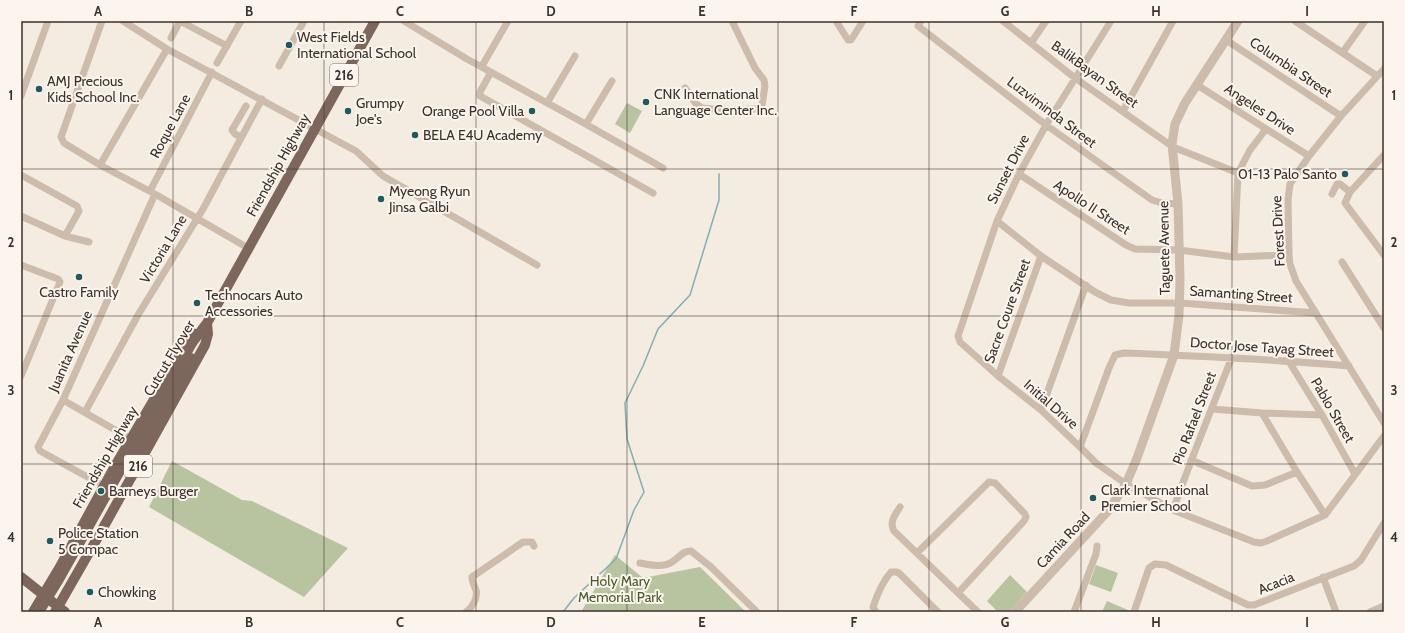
<svg xmlns="http://www.w3.org/2000/svg" width="1405" height="633" font-family="Cabin,sans-serif">
<rect width="100%" height="100%" fill="#f4ebe1"/>
<path fill="#b8c4a0" d="M 627,103 L 642,111 L 630,133 L 615,124 Z
M 172,461 L 242,500 L 252,501 L 348,548 L 304,597 L 149,507 Z
M 615,555 L 643,578 L 700,567 L 746,612 L 581,612 Z
M 1096,565 L 1118,573 L 1111,592 L 1089,584 Z
M 1010,575 L 1027,592 L 1009,612 L 998,612 L 987,601 Z
M 1107,601 L 1130,611 L 1130,612 L 1102,612 Z"/>
<g fill="none" stroke-linecap="round" stroke-linejoin="round">
<path stroke="#7fb0b2" stroke-width="1.5" d="M 563,612 L 574,598 L 616,559 L 634,510 L 644,492 L 627,439 L 625,403 L 643,366 L 658,329 L 690,295 L 719,200 L 719,174"/>
<path stroke="#cdbbac" stroke-width="7" d="M 102,21 L 61,137 L 64,143 L 100,165 L 155,194 L 248,248
M 123,21 L 167,49 L 356,151 L 383,176 L 537,265
M 180,21 L 227,46
M 404,21 L 467,59 L 582,122 L 663,168
M 836,21 L 848,40 L 851,40 L 863,21
M 921,21 L 918,26 L 1046,125 L 1152,200 L 1162,203 L 1178,204
M 1003,21 L 1075,78 L 1173,147 L 1238,173
M 1111,21 L 1046,125 L 1019,174 L 997,221 L 958,336 L 960,342 L 998,376 L 1041,410 L 1080,447 L 1096,463 L 1126,484 L 1173,510 L 1254,542 L 1261,543 L 1267,541 L 1325,515 L 1384,436
M 1295,21 L 1377,76
M 171,38 L 180,21
M 1226,40 L 1341,116
M 1031,43 L 1046,21
M 1343,52 L 1365,21
M 217,63 L 241,21
M 279,66 L 304,21
M 482,66 L 508,21
M 1384,69 L 1341,116 L 1309,156 L 1290,184 L 1288,200 L 1289,255 L 1290,264 L 1296,281 L 1384,423
M 491,72 L 480,92 L 480,96 L 653,193
M 1197,85 L 1309,156
M 685,88 L 696,104 L 702,108 L 725,110 L 756,109 L 762,105 L 765,86 L 764,80 L 755,68 L 732,21
M 21,96 L 48,21
M 547,103 L 575,56
M 1123,111 L 1173,21
M 586,124 L 612,81
M 241,137 L 235,134 L 232,130 L 246,106
M 1384,155 L 1350,192 L 1345,203 L 1384,255
M 100,165 L 167,49
M 1019,174 L 1126,245 L 1135,249 L 1179,250 L 1234,257 L 1289,255
M 21,175 L 77,206 L 79,211 L 65,236
M 150,191 L 212,72
M 1332,194 L 1337,184 L 1340,184 L 1350,192
M 21,216 L 65,236 L 89,242
M 997,221 L 1041,256 L 1095,292 L 1111,300 L 1129,303 L 1180,303 L 1316,313
M 1234,257 L 1238,173 L 1250,150 L 1266,129
M 1342,262 L 1384,328
M 21,265 L 58,279 L 60,282 L 21,376
M 1288,360 L 1322,415 L 1355,474
M 998,376 L 1041,256
M 63,400 L 131,439
M 1212,409 L 1262,413 L 1322,415
M 1041,410 L 1086,285
M 85,412 L 138,315 L 203,209 L 262,99
M 1080,447 L 1109,368 L 1115,355 L 1124,353 C 1199,356 1274,359 1349,366
M 1191,460 L 1252,486 L 1265,485 L 1297,472 L 1262,413
M 1297,472 L 1325,515
M 104,486 L 40,451 L 38,447 L 63,400 L 155,194
M 900,507 C 895,515 889,522 894,531 L 958,593 L 1024,521 L 1026,517 L 1025,514 L 995,483 L 989,482 L 917,553
M 1173,510 C 1191,459 1212,408 1232,357
M 640,563 C 650,565 663,568 672,562 C 679,558 682,551 691,551 L 711,567 L 757,612
M 1323,577 L 1336,612
M 958,593 L 978,612
M 466,612 C 472,608 478,598 476,590 C 474,585 472,582 472,577 L 523,542 L 532,542 L 534,546
M 876,612 L 873,607 C 877,595 882,582 891,572 L 897,572 L 900,574 L 938,612
M 1074,612 L 1096,554 L 1097,546
M 1134,612 L 1149,568 L 1155,564 L 1166,565 L 1248,605 L 1254,605 L 1354,566 L 1361,560 L 1384,523
M 1370,612 L 1384,606"/>
<path stroke="#cdbbac" stroke-width="9" d="M 1015,612 L 1108,511 L 1126,484 L 1137,458 L 1174,355 L 1179,315 L 1180,279 L 1178,204 L 1172,144 L 1175,124 L 1185,103 L 1238,21"/>
<path stroke="#7d675c" stroke-width="10" d="M 192,343 L 207,323 L 375,21
M 21,577 L 65,612
M 33,612 L 61,565 L 115,466 L 193,333
M 55,612 L 98,537 L 205,345 L 208,334 L 207,323"/>
<path stroke="#7d675c" stroke-width="10" d="M 137,454 L 191,358
M 39,612 L 58,581 L 192,343"/>
</g>
<path fill="none" stroke="#3b302b" stroke-width="1" stroke-opacity="0.55" d="M 173,21 L 173,612M 324,21 L 324,612M 476,21 L 476,612M 627,21 L 627,612M 778,21 L 778,612M 929,21 L 929,612M 1081,21 L 1081,612M 1232,21 L 1232,612M 21,169 L 1384,169M 21,316 L 1384,316M 21,464 L 1384,464"/>
<g fill="#1f5a5e" stroke="#fbf5ee" stroke-width="1.5">
<circle cx="289" cy="45" r="4"/>
<circle cx="39" cy="89" r="4"/>
<circle cx="646" cy="102" r="4"/>
<circle cx="348" cy="111" r="4"/>
<circle cx="532" cy="111" r="4"/>
<circle cx="415" cy="135" r="4"/>
<circle cx="1345" cy="174" r="4"/>
<circle cx="381" cy="199" r="4"/>
<circle cx="79" cy="277" r="4"/>
<circle cx="197" cy="303" r="4"/>
<circle cx="101" cy="491" r="4"/>
<circle cx="1093" cy="498" r="4"/>
<circle cx="50" cy="541" r="4"/>
<circle cx="90" cy="592" r="4"/>
</g>
<g text-anchor="middle" dominant-baseline="central" stroke-width="4" stroke-linejoin="round" paint-order="stroke">
<g fill="#fbf5ee" stroke="#756b66" stroke-width="1">
<rect x="330" y="64" width="28" height="22" rx="3"/>
<rect x="124" y="455" width="28" height="22" rx="3"/>
</g>
<g font-size="13" font-weight="bold" fill="#3b302b">
<text x="344" y="75">216</text>
<text x="138" y="466">216</text>
</g>
<g font-size="14" fill="#3b302b" stroke="#fbf5ee" text-anchor="start">
<text x="297" y="37">West Fields<tspan x="297" dy="16">International School</tspan></text>
<text x="47" y="81">AMJ Precious<tspan x="47" dy="16">Kids School Inc.</tspan></text>
<text x="654" y="94">CNK International<tspan x="654" dy="16">Language Center Inc.</tspan></text>
<text x="356" y="103">Grumpy<tspan x="356" dy="16">Joe's</tspan></text>
<text x="524" y="111" text-anchor="end">Orange Pool Villa</text>
<text x="423" y="135">BELA E4U Academy</text>
<text x="1337" y="174" text-anchor="end">01-13 Palo Santo</text>
<text x="389" y="191">Myeong Ryun<tspan x="389" dy="16">Jinsa Galbi</tspan></text>
<text x="79" y="292" text-anchor="middle">Castro Family</text>
<text x="205" y="295">Technocars Auto<tspan x="205" dy="16">Accessories</tspan></text>
<text x="1101" y="490">Clark International<tspan x="1101" dy="16">Premier School</tspan></text>
<text x="109" y="491">Barneys Burger</text>
<text x="58" y="533">Police Station<tspan x="58" dy="16">5 Compac</tspan></text>
<text x="98" y="592">Chowking</text>
</g>
<g font-size="14" fill="#3b302b" stroke="#fbf5ee">
<text transform="translate(1291 67) rotate(34)">Columbia Street</text>
<text transform="translate(1095 74) rotate(36)">BalikBayan Street</text>
<text transform="translate(1260 109) rotate(33)">Angeles Drive</text>
<text transform="translate(1052 112) rotate(37)">Luzviminda Street</text>
<text transform="translate(170 126) rotate(-62)">Roque Lane</text>
<text transform="translate(278 165) rotate(-61)">Friendship Highway</text>
<text transform="translate(1008 169) rotate(-63)">Sunset Drive</text>
<text transform="translate(1092 207) rotate(33)">Apollo II Street</text>
<text transform="translate(1278 231) rotate(-93)">Forest Drive</text>
<text transform="translate(1164 248) rotate(-91)">Taguete Avenue</text>
<text transform="translate(163 249) rotate(-59)">Victoria Lane</text>
<text transform="translate(1241 294) rotate(4)">Samanting Street</text>
<text transform="translate(1007 311) rotate(-70)">Sacre Coure Street</text>
<text transform="translate(1262 347) rotate(4)">Doctor Jose Tayag Street</text>
<text transform="translate(70 351) rotate(-66)">Juanita Avenue</text>
<text transform="translate(169 358) rotate(-59)">Cutcut Flyover</text>
<text transform="translate(1051 404) rotate(41)">Initial Drive</text>
<text transform="translate(1333 410) rotate(60)">Pablo Street</text>
<text transform="translate(1194 418) rotate(-69)">Pio Rafael Street</text>
<text transform="translate(105 457) rotate(-60)">Friendship Highway</text>
<text transform="translate(1063 540) rotate(-47)">Camia Road</text>
<text transform="translate(1276 583) rotate(-22)">Acacia</text>
</g>
<g font-size="14" fill="#4a5a2e" stroke="#fbf5ee">
<text x="620" y="581">Holy Mary<tspan x="620" dy="16">Memorial Park</tspan></text>
</g>
</g>
<rect width="1405" height="633" fill="none" stroke="#fbf5ee" stroke-width="44"/>
<rect x="22" y="22" width="1361" height="589" fill="none" stroke="#3b302b" stroke-width="1.5"/>
<g font-size="13" text-anchor="middle" font-weight="bold" fill="#3b302b">
<text x="98" y="16">A</text>
<text x="249" y="16">B</text>
<text x="400" y="16">C</text>
<text x="551" y="16">D</text>
<text x="702" y="16">E</text>
<text x="854" y="16">F</text>
<text x="1005" y="16">G</text>
<text x="1156" y="16">H</text>
<text x="1307" y="16">I</text>
<text x="11" y="100">1</text>
<text x="1394" y="100">1</text>
<text x="11" y="247">2</text>
<text x="1394" y="247">2</text>
<text x="11" y="395">3</text>
<text x="1394" y="395">3</text>
<text x="11" y="542">4</text>
<text x="1394" y="542">4</text>
<text x="98" y="627">A</text>
<text x="249" y="627">B</text>
<text x="400" y="627">C</text>
<text x="551" y="627">D</text>
<text x="702" y="627">E</text>
<text x="854" y="627">F</text>
<text x="1005" y="627">G</text>
<text x="1156" y="627">H</text>
<text x="1307" y="627">I</text>
</g>
</svg>
